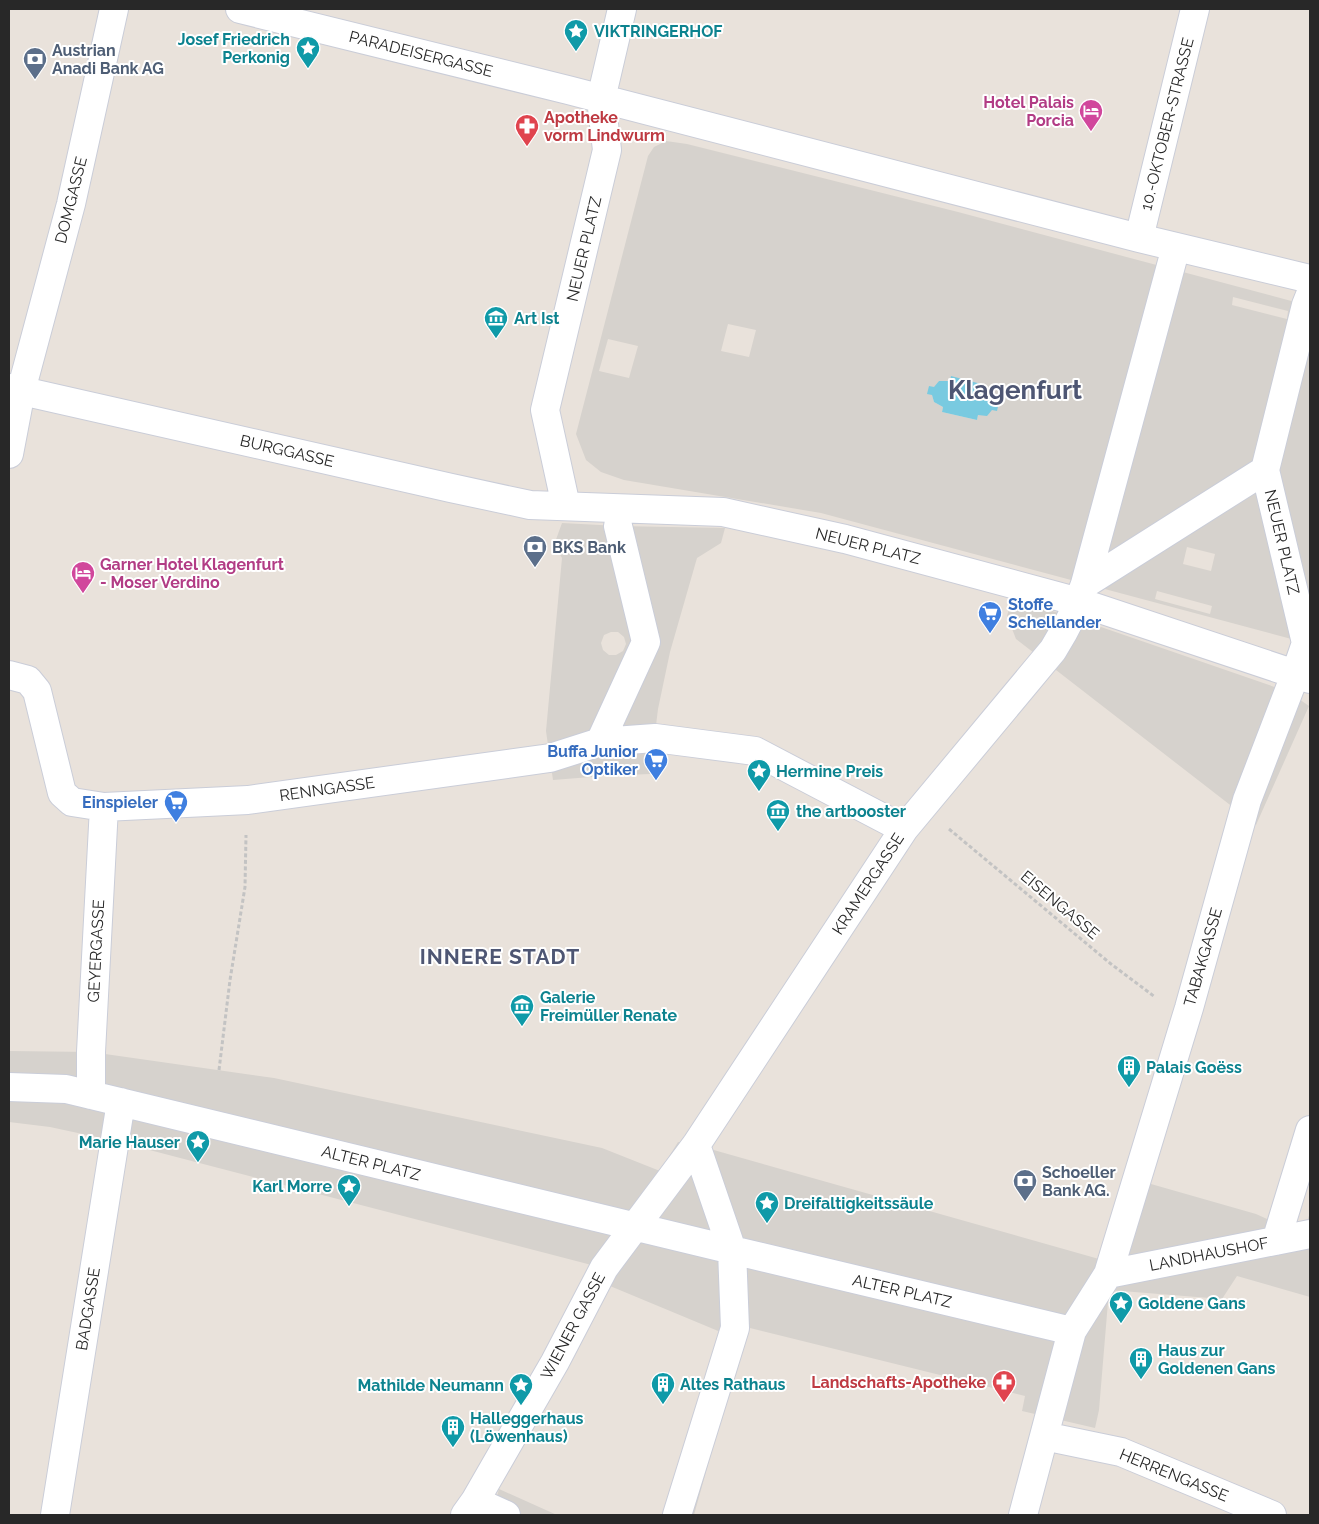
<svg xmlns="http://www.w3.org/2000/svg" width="1319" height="1524" font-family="Raleway,sans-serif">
<rect width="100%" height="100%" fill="#e9e2db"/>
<path fill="#d6d2cd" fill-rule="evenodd" d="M 666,141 L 687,144 L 958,212 L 1310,306 L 1310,644 L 821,513 L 624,480 L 601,472 L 586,460 L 576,434 L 648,156 L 654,147 ZM 1233,297 L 1288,311 L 1287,319 L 1232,305 ZM 728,324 L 756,330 L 749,357 L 721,351 ZM 608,339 L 638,346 L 629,378 L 599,371 ZM 951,377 L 992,393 L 995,401 L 999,402 L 992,410 L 978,415 L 977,420 L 942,412 L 943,407 L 934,402 L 932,395 L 939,381 L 950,381 ZM 1187,547 L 1215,554 L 1211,571 L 1183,564 ZM 1157,591 L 1212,606 L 1210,614 L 1155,599 Z
M 562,523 L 618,526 L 725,528 L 721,543 L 697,558 L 670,652 L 658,709 L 650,774 L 603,776 L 553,780 L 546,731 L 562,558 L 554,545 ZM 611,632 L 618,632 L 624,637 L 626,644 L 623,651 L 616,655 L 609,655 L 603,650 L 601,643 L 604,635 Z
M 1012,599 L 1072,617 L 1289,692 L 1309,706 L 1256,825 L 1016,639 L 1007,616 Z
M 9,1051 L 91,1052 L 274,1078 L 602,1148 L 660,1171 L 678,1142 L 696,1145 L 1099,1259 L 1137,1180 L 1256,1214 L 1303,1235 L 1310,1212 L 1310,1297 L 1237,1276 L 1222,1299 L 1109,1290 L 1099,1410 L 1095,1428 L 1022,1411 L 1025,1396 L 746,1327 L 694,1515 L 663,1515 L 723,1333 L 610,1286 L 603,1268 L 115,1141 L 50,1127 L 9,1122 Z
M 499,1489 L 557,1515 L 492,1515 Z"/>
<path fill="#79cae0" d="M 951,376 L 985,385 L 984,389 L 992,393 L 995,401 L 999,402 L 997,411 L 992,410 L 987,416 L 978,415 L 977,420 L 942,412 L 943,407 L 934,402 L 932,395 L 927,394 L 929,386 L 934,387 L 939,381 L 950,381 Z"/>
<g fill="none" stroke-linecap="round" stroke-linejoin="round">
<g stroke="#cacdd8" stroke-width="30">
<path id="street" d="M 240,9 L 568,90 L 1139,238 L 1310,279
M 1139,238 L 1195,9
M 9,388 L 451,488 L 530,505 L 723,512 L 845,539 L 1079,602 L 1310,679
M 9,454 L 21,391 L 71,204 L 114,9
M 566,506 L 545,410 L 607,150 L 601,99 L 622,9
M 1085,584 L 1265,470
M 9,675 L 28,680 L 37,691 L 62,793 L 72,802 L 104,807 L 248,800 L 550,758 L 600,742 L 655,738 L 755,751 L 904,829
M 600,742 L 646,642 L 618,526
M 9,1087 L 66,1089 L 91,1095 L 732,1250 L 1072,1331
M 91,1095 L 91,1052 L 104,807
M 1276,1241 L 1310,1130
M 1108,1274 L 1310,1234
M 1044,1436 L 1121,1452 L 1272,1515
M 475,1501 L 506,1515
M 55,1515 L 121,1102
M 465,1515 L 475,1501 L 555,1362 L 604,1268 L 696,1145 L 904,829 L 1053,650 C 1066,629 1077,608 1085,584 L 1176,247
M 677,1515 L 735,1328 L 732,1250 L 696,1145
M 1023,1515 L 1072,1331 L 1108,1274 L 1189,1008 L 1247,800 L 1295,675 L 1306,643 L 1265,470 L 1306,305 L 1310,295"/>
</g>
<path stroke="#c3c3c3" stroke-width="3" stroke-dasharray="4 2.5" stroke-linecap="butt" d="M 949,829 L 1111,964 L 1155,997
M 219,1070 L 230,980 L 245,887 L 246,835"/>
<use href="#street" stroke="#fff" stroke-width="28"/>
</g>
<defs>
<g id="sight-pin" transform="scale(1.25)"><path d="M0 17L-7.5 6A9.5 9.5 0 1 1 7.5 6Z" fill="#0f9aa8" stroke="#fff"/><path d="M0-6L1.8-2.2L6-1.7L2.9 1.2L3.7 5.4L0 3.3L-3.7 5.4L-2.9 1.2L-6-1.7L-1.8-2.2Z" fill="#fff"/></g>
<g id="bank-pin" transform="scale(1.25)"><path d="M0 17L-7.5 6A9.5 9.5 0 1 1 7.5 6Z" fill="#5c6f8a" stroke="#fff"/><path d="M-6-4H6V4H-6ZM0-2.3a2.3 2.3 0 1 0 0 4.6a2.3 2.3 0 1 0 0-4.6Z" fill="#fff"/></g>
<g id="hotel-pin" transform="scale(1.25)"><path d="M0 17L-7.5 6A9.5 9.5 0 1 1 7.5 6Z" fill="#d1479c" stroke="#fff"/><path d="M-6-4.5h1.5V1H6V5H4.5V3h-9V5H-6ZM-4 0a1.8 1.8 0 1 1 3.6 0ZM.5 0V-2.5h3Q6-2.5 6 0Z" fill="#fff"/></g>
<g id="pharmacy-pin" transform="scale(1.25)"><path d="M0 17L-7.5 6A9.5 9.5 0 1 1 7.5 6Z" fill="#e0444e" stroke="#fff"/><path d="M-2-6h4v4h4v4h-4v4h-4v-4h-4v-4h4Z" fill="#fff"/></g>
<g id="museum-pin" transform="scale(1.25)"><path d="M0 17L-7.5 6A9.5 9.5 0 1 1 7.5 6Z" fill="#0f9aa8" stroke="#fff"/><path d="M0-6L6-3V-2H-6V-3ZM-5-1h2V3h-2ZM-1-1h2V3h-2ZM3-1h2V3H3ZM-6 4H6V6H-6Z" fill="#fff"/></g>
<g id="supermarket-pin" transform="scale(1.25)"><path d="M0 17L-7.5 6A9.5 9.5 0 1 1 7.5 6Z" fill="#3f7fe0" stroke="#fff"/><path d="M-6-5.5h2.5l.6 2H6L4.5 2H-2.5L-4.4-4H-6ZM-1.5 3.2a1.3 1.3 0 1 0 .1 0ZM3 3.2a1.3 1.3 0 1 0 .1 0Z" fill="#fff"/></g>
<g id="building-pin" transform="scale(1.25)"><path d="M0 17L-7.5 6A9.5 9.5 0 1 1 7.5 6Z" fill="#0f9aa8" stroke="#fff"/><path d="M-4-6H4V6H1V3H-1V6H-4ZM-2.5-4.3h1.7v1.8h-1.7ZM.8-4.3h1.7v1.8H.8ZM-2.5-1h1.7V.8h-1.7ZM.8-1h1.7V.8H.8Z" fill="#fff"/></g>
</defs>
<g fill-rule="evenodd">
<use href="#sight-pin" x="576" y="31"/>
<use href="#sight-pin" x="308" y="48"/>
<use href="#bank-pin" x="35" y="59"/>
<use href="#hotel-pin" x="1091" y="111"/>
<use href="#pharmacy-pin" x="527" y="126"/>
<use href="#museum-pin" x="496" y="318"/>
<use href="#bank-pin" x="535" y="547"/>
<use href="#hotel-pin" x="83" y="573"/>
<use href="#supermarket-pin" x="990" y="613"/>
<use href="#supermarket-pin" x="656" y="760"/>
<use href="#sight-pin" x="759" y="771"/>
<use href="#supermarket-pin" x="176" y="802"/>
<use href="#museum-pin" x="778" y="811"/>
<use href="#museum-pin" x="522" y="1006"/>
<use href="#building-pin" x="1129" y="1067"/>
<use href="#sight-pin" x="198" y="1142"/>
<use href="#bank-pin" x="1025" y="1181"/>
<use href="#sight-pin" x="349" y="1186"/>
<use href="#sight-pin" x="767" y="1203"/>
<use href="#sight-pin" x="1121" y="1303"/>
<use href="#building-pin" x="1141" y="1359"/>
<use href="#pharmacy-pin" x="1004" y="1382"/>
<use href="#building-pin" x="663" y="1384"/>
<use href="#sight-pin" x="521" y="1385"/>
<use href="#building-pin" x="453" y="1427"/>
</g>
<g text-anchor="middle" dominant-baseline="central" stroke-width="4" stroke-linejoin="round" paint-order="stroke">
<g font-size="16" font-weight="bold" fill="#0d838f" stroke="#fff" text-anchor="start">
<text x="594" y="31">VIKTRINGERHOF</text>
<text x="290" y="39" text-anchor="end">Josef Friedrich<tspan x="290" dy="18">Perkonig</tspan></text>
<text x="514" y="318">Art Ist</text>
<text x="776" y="771">Hermine Preis</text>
<text x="796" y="811">the artbooster</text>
<text x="540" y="997">Galerie<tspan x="540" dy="18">Freimüller Renate</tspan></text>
<text x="1146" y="1067">Palais Goëss</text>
<text x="180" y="1142" text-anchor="end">Marie Hauser</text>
<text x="332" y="1186" text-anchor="end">Karl Morre</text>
<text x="784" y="1203">Dreifaltigkeitssäule</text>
<text x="1138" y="1303">Goldene Gans</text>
<text x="1158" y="1350">Haus zur<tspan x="1158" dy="18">Goldenen Gans</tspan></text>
<text x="680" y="1384">Altes Rathaus</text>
<text x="504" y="1385" text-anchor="end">Mathilde Neumann</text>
<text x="470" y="1418">Halleggerhaus<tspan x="470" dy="18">(Löwenhaus)</tspan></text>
</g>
<g font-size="16" font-weight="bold" fill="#4e5e75" stroke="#fff" text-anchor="start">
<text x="52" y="50">Austrian<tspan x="52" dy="18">Anadi Bank AG</tspan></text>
<text x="552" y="547">BKS Bank</text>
<text x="1042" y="1172">Schoeller<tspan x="1042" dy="18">Bank AG.</tspan></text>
</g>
<g font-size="16" fill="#282828" stroke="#fff">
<text transform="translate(421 54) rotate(14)">PARADEISERGASSE</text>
<text transform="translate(1167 124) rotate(-76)">10.-OKTOBER-STRASSE</text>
<text transform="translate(71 200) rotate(-76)">DOMGASSE</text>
<text transform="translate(584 249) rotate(-77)">NEUER PLATZ</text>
<text transform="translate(287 451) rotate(13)">BURGGASSE</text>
<text transform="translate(1282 542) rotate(77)">NEUER PLATZ</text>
<text transform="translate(868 546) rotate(14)">NEUER PLATZ</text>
<text transform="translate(327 789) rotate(-8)">RENNGASSE</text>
<text transform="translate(868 884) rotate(-57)">KRAMERGASSE</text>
<text transform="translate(1060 905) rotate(40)">EISENGASSE</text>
<text transform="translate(96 951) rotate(-87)">GEYERGASSE</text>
<text transform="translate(1203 957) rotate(-74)">TABAKGASSE</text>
<text transform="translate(371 1163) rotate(14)">ALTER PLATZ</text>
<text transform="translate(1209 1254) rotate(-11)">LANDHAUSHOF</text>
<text transform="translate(902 1291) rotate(13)">ALTER PLATZ</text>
<text transform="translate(88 1309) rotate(-81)">BADGASSE</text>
<text transform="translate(573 1326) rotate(-62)">WIENER GASSE</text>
<text transform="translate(1174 1475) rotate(22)">HERRENGASSE</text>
</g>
<g font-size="16" font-weight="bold" fill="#b23c85" stroke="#fff" text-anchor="end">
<text x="1074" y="102">Hotel Palais<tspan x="1074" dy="18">Porcia</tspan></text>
<text x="100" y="564" text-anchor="start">Garner Hotel Klagenfurt<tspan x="100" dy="18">- Moser Verdino</tspan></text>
</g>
<g font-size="16" font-weight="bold" fill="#be3a42" stroke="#fff" text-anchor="start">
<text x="544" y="117">Apotheke<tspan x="544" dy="18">vorm Lindwurm</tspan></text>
<text x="986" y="1382" text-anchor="end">Landschafts-Apotheke</text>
</g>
<g font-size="16" font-weight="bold" fill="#366cbe" stroke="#fff" text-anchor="end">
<text x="1008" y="604" text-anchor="start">Stoffe<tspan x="1008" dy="18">Schellander</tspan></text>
<text x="638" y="751">Buffa Junior<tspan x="638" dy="18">Optiker</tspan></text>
<text x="158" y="802">Einspieler</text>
</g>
<g font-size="21" font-weight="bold" letter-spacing="1" fill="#4e5673" stroke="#fff">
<text x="500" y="956">INNERE STADT</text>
</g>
<g font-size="26" font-weight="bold" fill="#4e5673" stroke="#fff">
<text x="1015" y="390">Klagenfurt</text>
</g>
</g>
<rect width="1319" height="1524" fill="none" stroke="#282828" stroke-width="20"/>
</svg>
